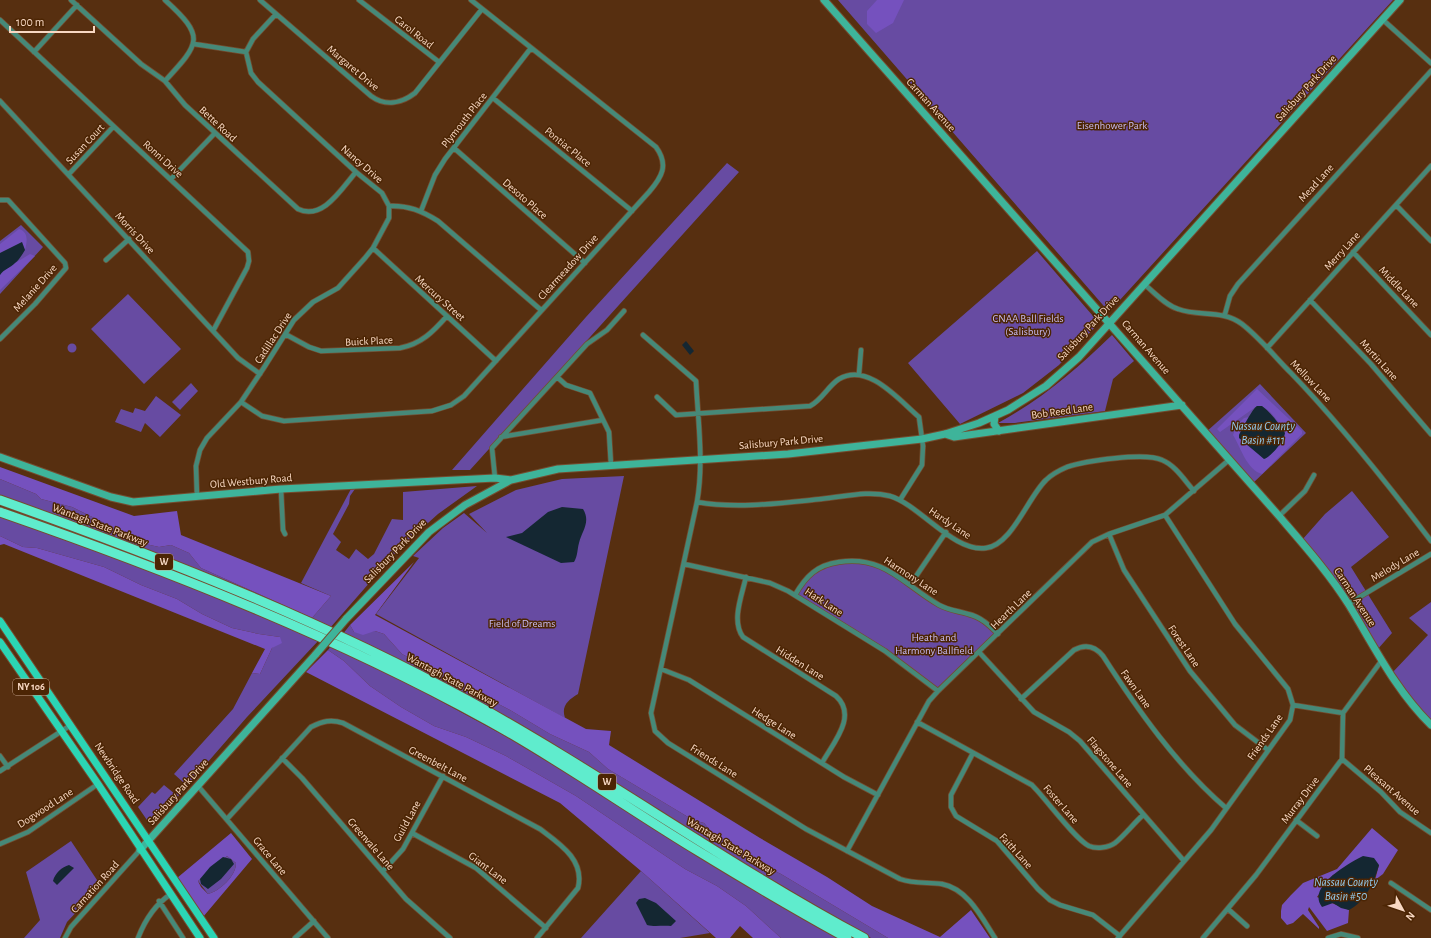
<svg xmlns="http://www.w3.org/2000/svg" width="1431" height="938" font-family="'Alegreya Sans',sans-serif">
<rect width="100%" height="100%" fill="#572f10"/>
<path fill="#674ba2" d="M 838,0 L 1393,0 L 1109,312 Z
M 727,163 L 739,172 L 470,470 L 452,470 L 586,317 Z
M 21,225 L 43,247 L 0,294 L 0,241 Z
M 1037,251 L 1099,323 L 1059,365 L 1023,393 L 960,424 L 908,363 Z
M 128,294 L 181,349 L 144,384 L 91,329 Z
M 1112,335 L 1134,361 L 1113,379 L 1105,411 L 1015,423 L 998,423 C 1042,399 1076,370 1112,335 Z
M67.5 348a4.5 4.5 0 1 1 9 0a4.5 4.5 0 1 1-9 0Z
M 191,383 L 198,391 L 180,410 L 172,402 Z
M 1260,384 L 1306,433 L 1252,484 L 1206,432 Z
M 156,396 L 181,415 L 160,437 L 145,423 L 141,432 L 115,422 L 121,409 L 133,413 L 135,408 L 145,411 Z
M 624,476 L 578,694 C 568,700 561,706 565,718 L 376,614 L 419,558 L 413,556 L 443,528 L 464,513 L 487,533 L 469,514 L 516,490 L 562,479 Z
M 0,479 L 36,494 L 41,499 L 72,507 L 133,537 L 141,543 L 159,547 L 171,545 L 189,553 L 201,568 L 312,618 L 331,596 L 301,583 L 352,487 L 355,489 L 350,496 L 349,504 L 333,534 L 341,542 L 336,550 L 349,559 L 356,549 L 368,559 L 374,554 L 392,519 L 403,520 L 403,492 L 477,486 L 438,514 L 398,550 L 330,628 L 113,536 L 0,496 Z
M 1352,491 L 1389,537 L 1351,567 L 1392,633 L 1377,650 L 1302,540 L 1325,514 Z
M 0,514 L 195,588 L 319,640 L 247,717 L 154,824 L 149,823 L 138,807 L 152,792 L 155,794 L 164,785 L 175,794 L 184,783 L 174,774 L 233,709 L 252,673 L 260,674 L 272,648 L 280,637 L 259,634 L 232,628 L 202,614 L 177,599 L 141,585 L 104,567 L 37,548 L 23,547 L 0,536 Z
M 850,560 L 877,564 L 940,605 L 969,614 L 998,634 L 938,691 L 885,651 L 795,595 L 813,570 Z
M 1431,602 L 1431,724 L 1391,674 L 1428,635 L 1409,618 Z
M 350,625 L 354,632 L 375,631 L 384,634 L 402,654 L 510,710 L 550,734 L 589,752 L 608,769 L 693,820 L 704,823 L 713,834 L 749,859 L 781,874 L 888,938 L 871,938 L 687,830 L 552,744 L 487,707 L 342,635 Z
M 331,646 L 418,689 L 507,737 L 840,938 L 781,938 L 746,906 L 717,886 L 685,869 L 576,796 L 506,756 L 466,737 L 434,726 L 401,707 L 370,686 L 344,661 L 328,650 Z
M 71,841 L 101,886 L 67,922 L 60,938 L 24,938 L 40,920 L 26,872 Z
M 227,856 L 236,863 C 236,876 220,891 208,894 L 198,881 Z
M 641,871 L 710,933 L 680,938 L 581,938 Z"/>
<path fill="#7551be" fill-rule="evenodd" d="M 877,0 L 904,0 L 893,23 L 876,33 L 867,24 L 867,11 Z
M 19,229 C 29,232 27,242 25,250 L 22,242 L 0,253 L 0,244 Z
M 30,254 L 35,256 L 0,290 L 0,275 L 2,271 Z
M 1257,389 L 1302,431 L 1302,434 L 1262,474 C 1247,470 1241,448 1233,435 L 1237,425 L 1244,418 L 1249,417 L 1240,432 L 1247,445 L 1252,447 L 1264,459 C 1273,455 1283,441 1285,433 C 1278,422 1270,406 1257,406 L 1220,432 L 1217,429 Z
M 0,467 L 134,516 L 177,511 L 181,535 L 331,596 L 312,618 L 201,568 L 189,553 L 171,545 L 159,547 L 141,543 L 133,537 L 72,507 L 41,499 L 36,494 L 0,479 Z
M 0,536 L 23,547 L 37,548 L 104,567 L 141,585 L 177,599 L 202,614 L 232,628 L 259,634 L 280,637 L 282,643 L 272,648 L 260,674 L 252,673 L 265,649 L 4,544 L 0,545 Z
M 414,562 L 375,615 L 586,729 L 611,731 L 609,745 L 760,838 L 827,877 L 872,906 L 940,937 L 971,910 L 990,938 L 888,938 L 781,874 L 749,859 L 713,834 L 704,823 L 693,820 L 608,769 L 589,752 L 550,734 L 510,710 L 402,654 L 384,634 L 375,631 L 363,635 L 354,632 L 350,625 Z
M 328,650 L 344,661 L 370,686 L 401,707 L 434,726 L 466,737 L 506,756 L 576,796 L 685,869 L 717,886 L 746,906 L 781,938 L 753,938 L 740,926 L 730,938 L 716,938 L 641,871 L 560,803 L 306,672 Z
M 1372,828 L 1398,850 L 1383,874 L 1375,880 L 1379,865 L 1333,875 L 1317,897 L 1349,910 L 1348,923 L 1327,931 L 1309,907 L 1308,910 L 1319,927 L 1319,929 L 1303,914 L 1293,923 L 1287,925 L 1281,918 L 1281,911 L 1282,905 L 1291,895 L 1303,883 L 1337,869 Z
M 231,833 L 252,859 L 203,917 L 177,878 ZM 227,856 L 236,863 C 236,876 220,891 208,894 L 201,887 L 198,881 Z"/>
<path fill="#142732" d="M 22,242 L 25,250 C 22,255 19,260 15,263 C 10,268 4,269 0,275 L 0,253 Z
M 686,341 L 694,351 L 690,355 L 682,345 Z
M 1257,406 L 1262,406 C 1272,414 1278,422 1285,433 C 1284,441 1272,456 1264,459 L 1239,438 L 1239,435 C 1243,428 1252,409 1257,406 Z
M 562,507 L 583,509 C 591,522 582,531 579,543 C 577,550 578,555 574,562 L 561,563 L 506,537 L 522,533 L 548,512 Z
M 1363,856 L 1374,858 L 1379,865 C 1374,882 1366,901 1349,910 L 1341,908 L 1333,903 L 1322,907 C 1306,887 1349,863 1363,856 Z
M 223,857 L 231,859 L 234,864 L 221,879 L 208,889 L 201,884 L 200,879 L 210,867 Z
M 69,865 L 74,868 L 57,885 L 53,881 C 55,873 62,867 69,865 Z
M 645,898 L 656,903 L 676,921 L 671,926 C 662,925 655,927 647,925 L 636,903 L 639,899 Z"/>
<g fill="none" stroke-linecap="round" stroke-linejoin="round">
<g stroke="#744d30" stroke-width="6">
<path id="street" d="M 71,0 L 141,64 L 165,81 L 185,105 L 298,209 C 323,221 342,188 356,172
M 165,0 C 206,37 200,43 165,81
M 260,0 L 371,96 C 386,107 402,103 415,93 L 482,9
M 359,0 L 439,62
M 276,14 L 253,39 L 246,52 L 251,73 L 258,82 L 356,172 L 382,193 L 389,206 C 408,205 422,211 438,221 L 541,310
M 1382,19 L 1431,63
M 0,20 L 248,252 L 249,261 L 247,268 L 213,331
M 194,44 L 246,52
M 34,52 L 77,5
M 493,98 L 632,211
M 0,101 L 238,358 L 260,374
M 454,148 L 585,263
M 69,174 L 113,127
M 171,179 L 215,133
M 0,200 L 8,200 L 65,263 L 66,268 L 35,304 L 0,339
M 1396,205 L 1431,241
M 421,211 L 435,175 L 445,159 L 531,48
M 373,248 L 496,361
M 1353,252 L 1431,335
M 106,260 L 129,239
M 1144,284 C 1154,292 1165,305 1178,309 C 1199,317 1222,309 1242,324 C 1260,338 1275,357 1291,373 C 1342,426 1387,483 1431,541
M 1310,300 L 1371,364 L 1431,434
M 1225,314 L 1230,296 L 1238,284 L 1431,71
M 285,334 L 309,347 L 321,351 L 400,348 C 421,344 433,332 447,316
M 643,335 L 696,381 C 698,421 704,463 697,502 L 651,713 L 655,731 L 668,743 L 806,829 L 900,879 C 914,884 928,882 942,884 C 968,889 982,918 995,938
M 1267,348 L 1431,166
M 859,374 L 861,350
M 557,377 L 566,385 L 590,393 L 609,432 L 611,465
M 657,397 L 676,415 L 810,406 C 822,400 828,386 839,379 C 868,362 899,400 919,417 L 923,446 L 922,465 L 900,500
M 241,402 L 262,416 L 284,421 L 432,411 L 451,405 L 464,396 L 649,192 C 662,177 669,165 656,147 L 471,0
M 501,437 L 603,420
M 495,478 L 492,448 L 587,344 L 607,330 L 624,311
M 281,489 L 283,530 L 285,534
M 197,496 L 196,466 L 200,450 L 207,438 L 241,402 L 265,366 L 294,320 L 313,302 L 338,288 L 365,258 L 373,248 L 389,218 L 389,206
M 697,502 C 737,509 781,503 821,499 C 844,497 867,490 890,496 C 920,505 954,553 986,548 C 1012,545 1028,497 1046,480 C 1052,474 1060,470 1067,467 C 1085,461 1145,452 1162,460 C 1175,465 1185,481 1194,491
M 1279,516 L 1305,491 L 1314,475
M 1109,534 L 1124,570 L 1190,671 L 1235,725 L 1268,750
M 684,564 L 770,583 L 788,591 L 885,651 L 938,691
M 746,577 C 742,595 731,621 743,637 L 836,696 C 858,716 833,743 822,763
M 910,585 L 946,532
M 795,595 C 806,576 817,565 839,562 C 884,555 903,584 939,605 C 948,610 958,611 968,614 C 981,617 989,625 998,634
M 1348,604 L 1431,554
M 979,652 L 1034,712 L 1069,732 L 1080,741 L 1184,861
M 661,669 L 689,680 L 844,777 L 878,795
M 1021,699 L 1074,650 C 1085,644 1095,646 1103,656 C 1137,709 1178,767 1226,808
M 1293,705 L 1343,713
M 917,722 L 1032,785 C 1046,799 1075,839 1089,846 C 1096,849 1108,848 1115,843 C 1125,835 1134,823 1143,815
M 973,753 L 951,795 L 951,807 L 956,816 L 997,841 L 1038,889 L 1050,900 L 1060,905 L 1093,915 L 1120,936
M 0,756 L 8,767
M 282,758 L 302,778 L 406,899 L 450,938
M 1342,759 L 1381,792 L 1400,812 L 1431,833
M 0,771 L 71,725
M 198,786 L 328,938
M 227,819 L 311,727 C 323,721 331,719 343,723 L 540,829 C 560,844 585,860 578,888 L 537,938
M 1296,820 L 1317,836
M 412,833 L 476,868 L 546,928
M 0,844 L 28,832 L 98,784
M 847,851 L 929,701 L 938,691 L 1092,542 L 1109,534 L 1165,515 L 1230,459
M 383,871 L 403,849 L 443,776
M 1391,883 L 1431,910
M 159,901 L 183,938
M 1228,909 L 1247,926
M 65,938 L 71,927 L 140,850
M 138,938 C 145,920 154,905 171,894
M 295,938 L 314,921
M 1118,938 L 1211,830 L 1290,720 L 1293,705 L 1288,689 L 1235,624 L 1165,515
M 1203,938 L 1256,875 L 1342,759 L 1343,713 L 1382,660
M 1328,938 L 1341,934 L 1358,938"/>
</g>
<g stroke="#744d30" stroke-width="9">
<path id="secondary" d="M 824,0 L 1279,516 C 1303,544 1329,573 1349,605 C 1374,646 1396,691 1431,725
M 995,416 L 994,424 L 999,431
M 945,434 L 954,437 L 1182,405
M 0,457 L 111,497 L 133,502 L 281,489 L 495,478 L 511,480
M 346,619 L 429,532 L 465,505 L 511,480 L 558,469 L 788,454 L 922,439 L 945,434 L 979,423 L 1008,410 L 1046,386 L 1079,357 L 1400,0
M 140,850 L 316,654"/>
</g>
<g stroke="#744d30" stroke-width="9">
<path id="primary" d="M 0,621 L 214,938
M 0,642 L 98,784 L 200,938"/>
</g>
<g stroke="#744d30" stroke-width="11">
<path id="highway" d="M 0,500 C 160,557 321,620 471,702 C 605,776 729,866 864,938
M 0,512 C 167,570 332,635 487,720 C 560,760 627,808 698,851 C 747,881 796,910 847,938"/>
</g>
<use href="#street" stroke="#468978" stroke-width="4.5"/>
<use href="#secondary" stroke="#3eb49a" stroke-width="7"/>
<use href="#primary" stroke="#2bd5b4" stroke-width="7"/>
<use href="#highway" stroke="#5feccd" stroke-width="9"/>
<g stroke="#744d30" stroke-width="9" stroke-linecap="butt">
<path id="secondary-bridge" d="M 316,654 L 346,619"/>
</g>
<use href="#secondary-bridge" stroke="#3eb49a" stroke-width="7"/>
</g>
<g text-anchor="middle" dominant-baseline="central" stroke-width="3" stroke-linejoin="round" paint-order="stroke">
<g fill="#4c2504" stroke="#c4a28a" stroke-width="1">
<rect x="155" y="554" width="18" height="16" rx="3"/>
<rect x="13" y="679" width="36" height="16" rx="3"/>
<rect x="598" y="774" width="18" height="16" rx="3"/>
</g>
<g font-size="10" font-weight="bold" fill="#f8d8c3">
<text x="164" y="562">W</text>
<text x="31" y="687">NY 106</text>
<text x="607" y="782">W</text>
</g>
<g font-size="11" fill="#f8d8c3" stroke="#4c2504">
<text transform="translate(414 32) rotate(38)">Carol Road</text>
<text transform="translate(353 68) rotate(40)">Margaret Drive</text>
<text transform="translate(1306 88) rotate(-48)">Salisbury Park Drive</text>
<text transform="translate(931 105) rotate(48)">Carman Avenue</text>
<text transform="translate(464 120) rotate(-52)">Plymouth Place</text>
<text transform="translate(218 124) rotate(43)">Bette Road</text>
<text transform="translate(85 144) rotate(-47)">Susan Court</text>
<text transform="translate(568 147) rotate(39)">Pontiac Place</text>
<text transform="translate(163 159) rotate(42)">Ronni Drive</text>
<text transform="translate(362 164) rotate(41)">Nancy Drive</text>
<text transform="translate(1316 183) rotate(-48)">Mead Lane</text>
<text transform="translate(525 199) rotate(41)">Desoto Place</text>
<text transform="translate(135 233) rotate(47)">Morris Drive</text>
<text transform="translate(1342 251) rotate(-48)">Merry Lane</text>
<text transform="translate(568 267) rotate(-48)">Clearmeadow Drive</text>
<text transform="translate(1399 287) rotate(46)">Middle Lane</text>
<text transform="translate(35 288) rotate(-48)">Melanie Drive</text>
<text transform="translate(440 298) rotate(42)">Mercury Street</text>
<text transform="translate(1088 328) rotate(-47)">Salisbury Park Drive</text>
<text transform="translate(273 338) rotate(-57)">Cadillac Drive</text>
<text transform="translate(369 341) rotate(-3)">Buick Place</text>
<text transform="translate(1146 347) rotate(49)">Carman Avenue</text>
<text transform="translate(1379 360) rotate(48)">Martin Lane</text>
<text transform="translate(1311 381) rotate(46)">Mellow Lane</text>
<text transform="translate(1062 411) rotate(-8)">Bob Reed Lane</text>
<text transform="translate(781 442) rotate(-5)">Salisbury Park Drive</text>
<text transform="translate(251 481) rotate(-5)">Old Westbury Road</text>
<text transform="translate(950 523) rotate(34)">Hardy Lane</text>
<text transform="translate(100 525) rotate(21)">Wantagh State Parkway</text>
<text transform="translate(395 551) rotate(-46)">Salisbury Park Drive</text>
<text transform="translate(1395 565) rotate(-31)">Melody Lane</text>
<text transform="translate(911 576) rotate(33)">Harmony Lane</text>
<text transform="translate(1355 597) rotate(57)">Carman Avenue</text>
<text transform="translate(824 602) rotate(33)">Hark Lane</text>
<text transform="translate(1011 609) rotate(-44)">Hearth Lane</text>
<text transform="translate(1184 646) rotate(56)">Forest Lane</text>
<text transform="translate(800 663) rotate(32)">Hidden Lane</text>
<text transform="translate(452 680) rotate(28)">Wantagh State Parkway</text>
<text transform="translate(1136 689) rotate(55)">Fawn Lane</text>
<text transform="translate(774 723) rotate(32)">Hedge Lane</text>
<text transform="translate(1265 737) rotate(-55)">Friends Lane</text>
<text transform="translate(714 761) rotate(32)">Friends Lane</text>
<text transform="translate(1110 762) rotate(49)">Flagstone Lane</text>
<text transform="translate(438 764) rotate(28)">Greenbelt Lane</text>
<text transform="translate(117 773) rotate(56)">Newbridge Road</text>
<text transform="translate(1392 790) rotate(41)">Pleasant Avenue</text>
<text transform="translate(178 792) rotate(-48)">Salisbury Park Drive</text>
<text transform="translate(1300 800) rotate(-53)">Murray Drive</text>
<text transform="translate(1061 804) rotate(49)">Foster Lane</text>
<text transform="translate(45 808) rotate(-33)">Dogwood Lane</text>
<text transform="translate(407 821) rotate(-61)">Guild Lane</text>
<text transform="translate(371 844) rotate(49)">Greenvale Lane</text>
<text transform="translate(731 846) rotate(31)">Wantagh State Parkway</text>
<text transform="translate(1016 851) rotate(48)">Faith Lane</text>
<text transform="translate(270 856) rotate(50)">Grace Lane</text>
<text transform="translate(488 868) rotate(37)">Giant Lane</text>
<text transform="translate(95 887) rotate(-48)">Carnation Road</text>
</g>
<g font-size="11" fill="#c8bbf2" stroke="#4c2504">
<text x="1112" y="125">Eisenhower Park</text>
<text x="1028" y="318">CNAA Ball Fields<tspan x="1028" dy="13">(Salisbury)</tspan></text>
<text x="522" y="623">Field of Dreams</text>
<text x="934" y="637">Heath and<tspan x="934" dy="13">Harmony Ballfield</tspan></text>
</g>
<g font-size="12" font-style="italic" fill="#91cbee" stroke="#4c2504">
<text x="1263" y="426">Nassau County<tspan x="1263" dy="14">Basin #111</tspan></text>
<text x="1346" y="882">Nassau County<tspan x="1346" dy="14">Basin #50</tspan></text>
</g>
</g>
<g transform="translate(1403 910) rotate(130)" stroke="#4c2504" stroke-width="3" paint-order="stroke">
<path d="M0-3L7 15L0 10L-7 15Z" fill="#f8d8c3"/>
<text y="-6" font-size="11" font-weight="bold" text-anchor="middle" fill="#f8d8c3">N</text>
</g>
<path d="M10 26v6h84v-6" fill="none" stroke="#f8d8c3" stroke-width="2"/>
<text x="16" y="26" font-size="12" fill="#f8d8c3" stroke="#4c2504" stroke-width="3" paint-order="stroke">100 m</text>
</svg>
